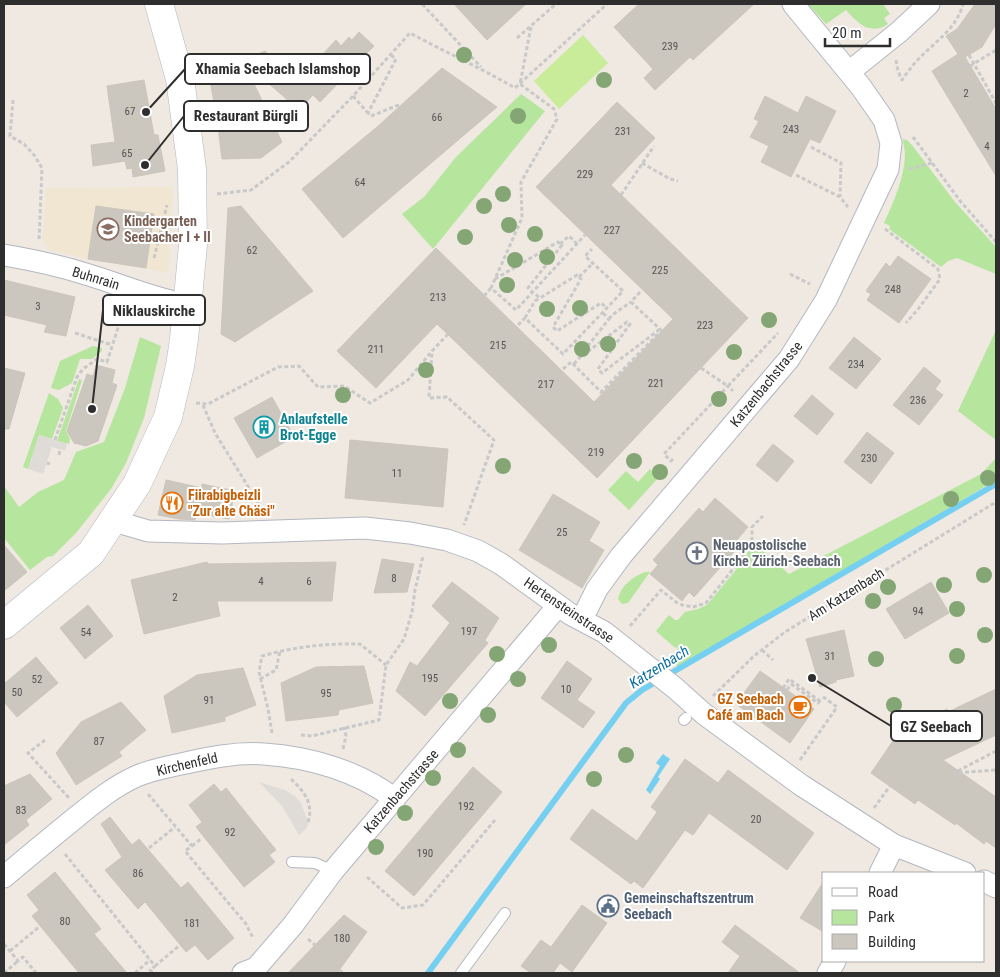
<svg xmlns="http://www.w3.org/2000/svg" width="1000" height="977" font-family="'Roboto Condensed',sans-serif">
<rect width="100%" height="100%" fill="#efe9e1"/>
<path fill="#f0e6d1" d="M 173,187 L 168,272 L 88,259 L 50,250 L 43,241 L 46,188 Z"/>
<path fill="#b6e59e" d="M 808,4 L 883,4 L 890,14 L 884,18 L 888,24 C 869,36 858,23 846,10 L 826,24 Z
M 521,94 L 545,111 L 433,249 L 402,214 L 424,197 L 456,157 Z
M 903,139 L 907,140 L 912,145 L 955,202 L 996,247 L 996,274 L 957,258 L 948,261 L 941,267 L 889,229 L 890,226 L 884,223 C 894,201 904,179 905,155 C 905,149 903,144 903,139 Z
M 996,330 L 996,440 L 958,411 Z
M 140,337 L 161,346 L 144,418 L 126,463 L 111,489 L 76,533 L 53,556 L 47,557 L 30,570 L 4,538 L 4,486 L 19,507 L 38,492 L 64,480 L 76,452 L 104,442 L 125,388 Z
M 93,346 L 102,348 L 102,351 L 92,359 L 80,359 L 72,383 L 59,390 L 51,388 L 60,361 Z
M 79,379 L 82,380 L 66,431 L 70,439 L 69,444 L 57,441 Z
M 49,393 L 58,399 L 63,408 L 52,439 L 39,435 L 28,469 L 23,467 Z
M 996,458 L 996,480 L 690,661 L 678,667 L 671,660 L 678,648 L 674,647 L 656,631 L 669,615 L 675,620 L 678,620 L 685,612 L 698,609 L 707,605 L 744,560 L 753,542 L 789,574 L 981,474 Z
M 650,469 L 658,478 L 629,510 L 608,490 L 626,471 L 638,482 Z
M 645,572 L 650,572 L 628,603 L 622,604 L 618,599 C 621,585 633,577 645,572 Z"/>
<path fill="#c9ec9a" d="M 583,35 L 608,63 L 559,109 L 534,81 Z"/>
<path fill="#dfdcd8" d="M 39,435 L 67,444 L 65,451 L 52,447 L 43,474 L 28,469 Z
M 259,782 L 285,790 L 295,796 L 301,803 L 308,822 L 308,826 L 304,831 L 299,835 L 282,806 Z"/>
<path fill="#75cff0" d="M 663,754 L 670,759 L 658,777 L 660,779 L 650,794 L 646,790 L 660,766 L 656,763 Z"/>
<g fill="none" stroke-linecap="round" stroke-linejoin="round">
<path stroke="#75cff0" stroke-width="6" d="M 428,973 L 626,703 L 642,690 L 996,484"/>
</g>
<path fill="#cbc7bf" stroke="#cbc5ba" d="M 454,4 L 526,4 L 487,40 Z
M 639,4 L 754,4 L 693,60 L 690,57 L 655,90 L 644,78 L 653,69 L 614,27 Z
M 975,4 L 996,4 L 996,24 L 982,47 L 965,57 L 996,109 L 996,176 L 932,71 L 958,54 L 946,36 L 957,29 Z
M 359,32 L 374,46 L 320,102 L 313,95 L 299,110 L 243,61 L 282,142 L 261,158 L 222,159 L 217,119 L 209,75 L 265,51 L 297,82 L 336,40 L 341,46 L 349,37 L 352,40 Z
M 442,68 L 497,107 L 343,238 L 302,189 L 377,127 Z
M 144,80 L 154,135 L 158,135 L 165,171 L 133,177 L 132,168 L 127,169 L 125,161 L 93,166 L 91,145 L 115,142 L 107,86 Z
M 765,96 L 798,113 L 806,96 L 836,111 L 820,143 L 810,139 L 791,177 L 761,162 L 769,146 L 750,137 L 759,121 L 754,119 Z
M 617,102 L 655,138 L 611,185 L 748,318 L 597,478 L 437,324 L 376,388 L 337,351 L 436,248 L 594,402 L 673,319 L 536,187 Z
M 96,206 L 154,214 L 146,268 L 88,259 Z
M 241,206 L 313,291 L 235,342 L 221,334 L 228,208 Z
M 898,256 L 931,279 L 899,323 L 867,300 L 871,294 L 866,291 L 886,263 L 890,267 Z
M 4,280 L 75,297 L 66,336 L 44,332 L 47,325 L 4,315 Z
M 854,337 L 881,359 L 856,389 L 829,368 Z
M 96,365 L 115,370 L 112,383 L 117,385 L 98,441 L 86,446 L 74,443 L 67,431 L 87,374 L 93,376 Z
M 924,367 L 941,381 L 935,389 L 943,395 L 919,425 L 893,405 Z
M 4,368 L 25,373 L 9,429 L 4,429 Z
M 812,395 L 834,414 L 817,435 L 794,416 Z
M 272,397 L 294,437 L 257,458 L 234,418 Z
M 867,432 L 894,453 L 871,484 L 844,462 Z
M 350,440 L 448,449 L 443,507 L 345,498 Z
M 773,444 L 794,461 L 777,482 L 756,465 Z
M 166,480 L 202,488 L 202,484 L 235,491 L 229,519 L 196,513 L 195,520 L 179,519 L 158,515 Z
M 553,494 L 600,522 L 589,541 L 604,550 L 582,588 L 519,550 Z
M 715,498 L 748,527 L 736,541 L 740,545 L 694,597 L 689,592 L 682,601 L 650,574 L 658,565 L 653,560 L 699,508 L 703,512 Z
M 4,545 L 27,572 L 4,591 Z
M 382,559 L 414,564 L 407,592 L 374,593 Z
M 207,562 L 208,564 L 336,562 L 332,601 L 217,601 L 220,616 L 144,634 L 131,580 Z
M 452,582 L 499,618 L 485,640 L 488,643 L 425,716 L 396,691 L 410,662 L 417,666 L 450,623 L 432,606 Z
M 931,582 L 949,613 L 905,639 L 886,609 Z
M 88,605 L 113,636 L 85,659 L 60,628 Z
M 844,630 L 854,676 L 836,680 L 836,682 L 820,687 L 806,639 Z
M 36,657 L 58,683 L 17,717 L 4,702 L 4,684 Z
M 567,661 L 592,679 L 577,700 L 595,712 L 583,728 L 541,698 Z
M 364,666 L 373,703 L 339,710 L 338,715 L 286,721 L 281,683 L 316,667 Z
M 243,668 L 256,705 L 225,717 L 225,721 L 172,733 L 164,696 L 197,675 Z
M 760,671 L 814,709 L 790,743 L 736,704 Z
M 996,689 L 996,735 L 943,760 L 996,797 L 996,848 L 986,841 L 984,844 L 956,823 L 955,825 L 918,800 L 915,804 L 871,773 L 897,735 L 947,709 L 948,712 Z
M 121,702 L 146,730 L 119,752 L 122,756 L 76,785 L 56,753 L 81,722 Z
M 685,759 L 718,783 L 728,770 L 814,833 L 787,870 L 709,813 L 693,835 L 685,830 L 643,888 L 634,881 L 631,884 L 570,839 L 592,809 L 637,841 L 657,812 L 651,807 Z
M 473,767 L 502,792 L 414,896 L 385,871 Z
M 30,774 L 52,799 L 26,820 L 29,825 L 4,845 L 4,786 Z
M 214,784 L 221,792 L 226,788 L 276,850 L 269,855 L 275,862 L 244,887 L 196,827 L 202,822 L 189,805 Z
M 110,817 L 132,845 L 139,839 L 181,888 L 188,882 L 234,938 L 208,960 L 195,945 L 186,952 L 145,902 L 138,909 L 105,870 L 122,857 L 101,824 Z
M 55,872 L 101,929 L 94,934 L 127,973 L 79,973 L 32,916 L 39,910 L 27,895 Z
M 824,881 L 824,932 L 800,918 Z
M 582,905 L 607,923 L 572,972 L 560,963 L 553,973 L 531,973 L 521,966 L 541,940 L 551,947 Z
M 344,915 L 367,932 L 337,973 L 288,973 Z
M 735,925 L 800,973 L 728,973 L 740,956 L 722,942 Z"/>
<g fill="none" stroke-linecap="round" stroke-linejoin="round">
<g stroke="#b4b7c1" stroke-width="12">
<path id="lane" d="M 684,720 L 686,718
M 292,862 L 315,863 L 333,871
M 461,973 L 505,913"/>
</g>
<g stroke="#b4b7c1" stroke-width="23">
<path id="street" d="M 849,72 L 899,32 L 929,4
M 4,255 C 33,260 61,266 89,275 C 122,285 154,299 188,305
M 114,521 L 148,531 L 222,533 L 365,528 L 410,533 L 447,540 L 478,551 L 501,564 L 570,614 L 604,632 L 675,688 L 704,714 L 801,785 L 894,845 L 965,873
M 582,619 L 597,589 L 621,556 L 789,359 L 826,300 L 888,169 L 891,143 L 884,120 L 861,87 L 793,4
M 880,873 L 894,845
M 4,877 C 25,859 47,841 69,823 C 90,806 112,787 137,776 C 151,770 167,767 181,764 C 208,758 236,752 264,754 C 310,757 358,771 395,799
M 984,881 L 996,887
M 243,973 L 256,968 L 293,925 L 333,871 L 558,606
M 828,973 L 835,961"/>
</g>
<g stroke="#b4b7c1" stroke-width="29">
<path id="secondary" d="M 4,625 L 91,553 L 137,484 L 168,417 L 180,366 L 184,339 L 193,245 L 192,169 L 180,79 L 159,4"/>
</g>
<path stroke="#c9c9c9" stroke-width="3" stroke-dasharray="4 2.5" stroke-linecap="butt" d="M 423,4 L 423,5 L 481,67
M 531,27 L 520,84 L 554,109 L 557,119 L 521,182 L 522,218 L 491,288 L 516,310 L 585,235
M 517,38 L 556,4
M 391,55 L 396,59 L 368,113 L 371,116 L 401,104
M 969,55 L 996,103
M 896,60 L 898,71 L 902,80 C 906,74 910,69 914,64 C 931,44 956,31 963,4
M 970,66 L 996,50
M 353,96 L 368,113
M 13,100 L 10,136 L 24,144 L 34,155 L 42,168 L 39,241
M 913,137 L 961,202 L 996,242
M 811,147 L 841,163 L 840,197
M 642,163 L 670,179 L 678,181
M 909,169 L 932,163
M 796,175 L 840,197 L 848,207
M 217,194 L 251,190 L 289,162 L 353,96 L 410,33 C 445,52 481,68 515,88 L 607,4
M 621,195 L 654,146
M 885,229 L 938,269 L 940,279 L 919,308 L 906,323
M 560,244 L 569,236 L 578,245
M 154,258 L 167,205
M 790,274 L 810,284
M 579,277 L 593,263
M 495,279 L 558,242 L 562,245 L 528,288 L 540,298 L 577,275 L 581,279 L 553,327 L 557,331 L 601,303 L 607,308
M 640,292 L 631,302 L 662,331
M 484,296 L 491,288
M 603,313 L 609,319 L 587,347 L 590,350 L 627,322 L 630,324 L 598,369 L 602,373 L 660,329
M 525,318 L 535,301 L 540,298
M 609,319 L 612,315 L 631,302
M 518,325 L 525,318 L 563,354 L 623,291 L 585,256 L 592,249
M 75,333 L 112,345
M 448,334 L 432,351 L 429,398 L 447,397 L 494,440 L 464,525
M 574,364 L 588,348
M 701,368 L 728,386 L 778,333
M 563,369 L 571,362 L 601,392 L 659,333
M 196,403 L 208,404 L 278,367 L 299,366 L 318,387 L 344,386 L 370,403 L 408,380 L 432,351
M 203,405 L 215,433 L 262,509
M 55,440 L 77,377 L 83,369 L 97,359 L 107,362 L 124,309
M 59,455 L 60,449
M 673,459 L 671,461 L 664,454 L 728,386 L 733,391
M 47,463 L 50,464
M 630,626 L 661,590 L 676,602 L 682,605 L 693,607 L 706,603 L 745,554 L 752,539 L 752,527 L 763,516
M 762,650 L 773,660
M 260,679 L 276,670 L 280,651
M 791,684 L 818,703 L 821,699
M 783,688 L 789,679 L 820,701
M 787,690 L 791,684
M 713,696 L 754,656 L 785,632 L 996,502
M 272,733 L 268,709 L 259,672 L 262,656 C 293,647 328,643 360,644 L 386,665
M 301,735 L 312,736 L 379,720 L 386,665 L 404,639 L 412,612 L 415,590 L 423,556
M 45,740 L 28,753 L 69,798
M 343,749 L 346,736 L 344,727
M 996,751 L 954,773 L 996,770
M 800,760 L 837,707 L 822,696
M 291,779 C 304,791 314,804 308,822
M 148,794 L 192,846 L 185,851 L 246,924 L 253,938
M 874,808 L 890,786
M 192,846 L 202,838
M 149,848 L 175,827
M 65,854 L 155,966 L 150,970 L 153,973
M 367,877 L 402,908 L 423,905 L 495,820
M 308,939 L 315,945
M 4,944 L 18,961 L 23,957 L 36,973
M 10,951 L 39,927
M 155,966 L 180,945
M 340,970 L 342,973
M 4,973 L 18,961
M 135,973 L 150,960"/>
<use href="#lane" stroke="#fff" stroke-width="10"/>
<use href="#street" stroke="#fff" stroke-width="21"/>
<use href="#secondary" stroke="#fff" stroke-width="28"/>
</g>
<g fill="#84a574">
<circle cx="464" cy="55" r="8"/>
<circle cx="604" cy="80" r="8"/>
<circle cx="518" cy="116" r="8"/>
<circle cx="503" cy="194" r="8"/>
<circle cx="484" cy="206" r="8"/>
<circle cx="509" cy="225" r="8"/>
<circle cx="535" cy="234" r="8"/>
<circle cx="465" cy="237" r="8"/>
<circle cx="547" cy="257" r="8"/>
<circle cx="515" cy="260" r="8"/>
<circle cx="507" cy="285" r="8"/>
<circle cx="580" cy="308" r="8"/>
<circle cx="547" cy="309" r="8"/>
<circle cx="769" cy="320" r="8"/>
<circle cx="608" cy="344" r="8"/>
<circle cx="582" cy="349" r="8"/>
<circle cx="734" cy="352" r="8"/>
<circle cx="426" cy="370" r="8"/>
<circle cx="343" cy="395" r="8"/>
<circle cx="719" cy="399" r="8"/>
<circle cx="634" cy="461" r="8"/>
<circle cx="503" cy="466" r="8"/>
<circle cx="660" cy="472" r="8"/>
<circle cx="988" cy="478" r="8"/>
<circle cx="951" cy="499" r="8"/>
<circle cx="984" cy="575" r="8"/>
<circle cx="944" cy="585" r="8"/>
<circle cx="888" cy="587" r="8"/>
<circle cx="873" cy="601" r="8"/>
<circle cx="957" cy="609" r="8"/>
<circle cx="985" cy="635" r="8"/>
<circle cx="549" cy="645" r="8"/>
<circle cx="497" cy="654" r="8"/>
<circle cx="957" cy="656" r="8"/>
<circle cx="876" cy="659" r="8"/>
<circle cx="518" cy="679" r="8"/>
<circle cx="450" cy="701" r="8"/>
<circle cx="894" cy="705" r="8"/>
<circle cx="488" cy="715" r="8"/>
<circle cx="458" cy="750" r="8"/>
<circle cx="626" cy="755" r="8"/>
<circle cx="433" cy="778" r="8"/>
<circle cx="594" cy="779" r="8"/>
<circle cx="405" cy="813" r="8"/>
<circle cx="376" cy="847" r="8"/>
</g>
<defs>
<g id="school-ring" transform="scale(1.125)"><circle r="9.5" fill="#fff" stroke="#8d6e63" stroke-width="1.5"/><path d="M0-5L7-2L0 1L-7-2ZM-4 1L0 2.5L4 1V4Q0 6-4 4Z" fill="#8d6e63"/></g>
<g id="building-ring" transform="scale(1.125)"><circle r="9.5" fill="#fff" stroke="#0f9aa8" stroke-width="1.5"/><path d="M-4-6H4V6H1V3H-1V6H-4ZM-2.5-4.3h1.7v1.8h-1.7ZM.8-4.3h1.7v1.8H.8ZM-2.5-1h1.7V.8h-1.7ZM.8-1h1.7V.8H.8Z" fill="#0f9aa8"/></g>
<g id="restaurant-ring" transform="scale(1.125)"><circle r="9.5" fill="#fff" stroke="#e8710a" stroke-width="1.5"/><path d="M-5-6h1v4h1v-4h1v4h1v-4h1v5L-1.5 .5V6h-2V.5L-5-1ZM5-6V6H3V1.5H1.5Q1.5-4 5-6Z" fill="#e8710a"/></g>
<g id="church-ring" transform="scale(1.125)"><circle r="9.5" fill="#fff" stroke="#6b7280" stroke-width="1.5"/><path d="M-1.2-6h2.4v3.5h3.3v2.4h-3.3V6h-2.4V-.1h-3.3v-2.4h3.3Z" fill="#6b7280"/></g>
<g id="cafe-ring" transform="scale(1.125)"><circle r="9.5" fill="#fff" stroke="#e8710a" stroke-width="1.5"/><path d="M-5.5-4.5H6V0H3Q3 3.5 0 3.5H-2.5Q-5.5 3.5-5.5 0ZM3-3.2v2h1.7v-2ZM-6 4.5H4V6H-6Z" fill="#e8710a"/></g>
<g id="civic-ring" transform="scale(1.125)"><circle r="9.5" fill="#fff" stroke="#5c6f8a" stroke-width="1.5"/><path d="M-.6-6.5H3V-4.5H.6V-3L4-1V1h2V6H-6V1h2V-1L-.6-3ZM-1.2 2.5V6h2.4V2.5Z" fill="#5c6f8a"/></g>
</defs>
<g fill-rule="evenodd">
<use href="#school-ring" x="108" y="229"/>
<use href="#building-ring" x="264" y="427"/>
<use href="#restaurant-ring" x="172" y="503"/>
<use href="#church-ring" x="697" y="553"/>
<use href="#cafe-ring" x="800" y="707"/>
<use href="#civic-ring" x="608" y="906"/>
</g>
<g text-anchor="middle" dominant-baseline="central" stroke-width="4" stroke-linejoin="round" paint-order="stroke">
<g font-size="11" fill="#555452">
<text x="670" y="46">239</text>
<text x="966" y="93">2</text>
<text x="130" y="111">67</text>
<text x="437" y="117">66</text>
<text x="791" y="129">243</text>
<text x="623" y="131">231</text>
<text x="987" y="146">4</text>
<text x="127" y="153">65</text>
<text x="585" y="174">229</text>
<text x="360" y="182">64</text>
<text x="612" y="230">227</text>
<text x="252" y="250">62</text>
<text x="660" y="270">225</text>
<text x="893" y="289">248</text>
<text x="438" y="297">213</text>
<text x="38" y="306">3</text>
<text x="705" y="325">223</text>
<text x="498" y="345">215</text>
<text x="376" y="349">211</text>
<text x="856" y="364">234</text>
<text x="656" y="383">221</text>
<text x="546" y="384">217</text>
<text x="918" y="400">236</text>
<text x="596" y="452">219</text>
<text x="869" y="458">230</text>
<text x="397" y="473">11</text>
<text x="562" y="532">25</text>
<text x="394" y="578">8</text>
<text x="261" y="581">4</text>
<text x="309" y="581">6</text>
<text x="175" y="597">2</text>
<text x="918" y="611">94</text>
<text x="469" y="631">197</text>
<text x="86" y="632">54</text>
<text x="830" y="656">31</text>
<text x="430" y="678">195</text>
<text x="37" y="679">52</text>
<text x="566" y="689">10</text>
<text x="17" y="692">50</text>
<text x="326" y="693">95</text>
<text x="209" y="700">91</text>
<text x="99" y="741">87</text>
<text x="466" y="806">192</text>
<text x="21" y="810">83</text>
<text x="756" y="819">20</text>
<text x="230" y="832">92</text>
<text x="425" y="853">190</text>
<text x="138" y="873">86</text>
<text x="65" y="921">80</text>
<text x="192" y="923">181</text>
<text x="342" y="938">180</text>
</g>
<g font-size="14" font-weight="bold" fill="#785e54" stroke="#fff" text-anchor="start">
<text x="124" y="221">Kindergarten<tspan x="124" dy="16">Seebacher I + II</tspan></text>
</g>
<g font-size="14" fill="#2e2e2e" stroke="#fff">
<text transform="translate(96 278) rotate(17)">Buhnrain</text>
<text transform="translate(766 384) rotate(-51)">Katzenbachstrasse</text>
<text transform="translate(846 594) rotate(-32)">Am Katzenbach</text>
<text transform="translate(569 610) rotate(34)">Hertensteinstrasse</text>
<text transform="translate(187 764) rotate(-13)">Kirchenfeld</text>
<text transform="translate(401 791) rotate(-49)">Katzenbachstrasse</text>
</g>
<g font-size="14" font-weight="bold" fill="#0d838f" stroke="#fff" text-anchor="start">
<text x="280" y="419">Anlaufstelle<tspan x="280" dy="16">Brot-Egge</tspan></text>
</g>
<g font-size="14" font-weight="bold" fill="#c56008" stroke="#fff" text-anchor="start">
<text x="188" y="495">Fiirabigbeizli<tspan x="188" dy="16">"Zur alte Chäsi"</tspan></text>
<text x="784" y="699" text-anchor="end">GZ Seebach<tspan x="784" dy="16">Café am Bach</tspan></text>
</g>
<g font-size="14" font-weight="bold" fill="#5b616d" stroke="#fff" text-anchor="start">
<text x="713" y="545">Neuapostolische<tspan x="713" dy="16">Kirche Zürich-Seebach</tspan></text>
</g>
<g font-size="14" font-weight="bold" fill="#4e5e75" stroke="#fff" text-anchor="start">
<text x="624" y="898">Gemeinschaftszentrum<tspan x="624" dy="16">Seebach</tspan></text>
</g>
<g font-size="15" font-style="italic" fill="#0d6fa3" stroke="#fff">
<text transform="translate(659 667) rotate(-32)">Katzenbach</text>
</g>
</g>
<path fill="none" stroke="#2e2e2e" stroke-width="2" d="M146 112L185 69M145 165L184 116M92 409L103 310M812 678L891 726"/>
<g fill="#2e2e2e" stroke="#fff" stroke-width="2">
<circle cx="146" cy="112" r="5"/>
<circle cx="145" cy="165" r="5"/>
<circle cx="92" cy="409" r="5"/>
<circle cx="812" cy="678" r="5"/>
</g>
<g fill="#fff" stroke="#2e2e2e" stroke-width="2">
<rect x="185" y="54" width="185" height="30" rx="5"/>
<rect x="184" y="101" width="124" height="30" rx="5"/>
<rect x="103" y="295" width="102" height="30" rx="5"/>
<rect x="891" y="711" width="91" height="30" rx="5"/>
</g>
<g font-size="15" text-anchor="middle" font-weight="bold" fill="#2e2e2e">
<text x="278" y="74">Xhamia Seebach Islamshop</text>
<text x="246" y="121">Restaurant Bürgli</text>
<text x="154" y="316">Niklauskirche</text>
<text x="936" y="732">GZ Seebach</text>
</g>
<rect width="1000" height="977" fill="none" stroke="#2e2e2e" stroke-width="10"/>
<rect x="822" y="872" width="162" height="90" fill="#ffffff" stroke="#ababab"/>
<rect x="832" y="888" width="25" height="8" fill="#ffffff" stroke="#ababab"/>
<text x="868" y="897" font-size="15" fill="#2e2e2e">Road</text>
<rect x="832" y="910" width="25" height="15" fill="#b6e59e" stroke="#ababab"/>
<text x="868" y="922" font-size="15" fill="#2e2e2e">Park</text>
<rect x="832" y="934" width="25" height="15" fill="#cbc7bf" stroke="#ababab"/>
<text x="868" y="947" font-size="15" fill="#2e2e2e">Building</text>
<path d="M825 38v8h65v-8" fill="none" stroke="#2e2e2e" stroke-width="2.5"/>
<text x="832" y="38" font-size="15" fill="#2e2e2e" stroke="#ffffff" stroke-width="4" paint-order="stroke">20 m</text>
</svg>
